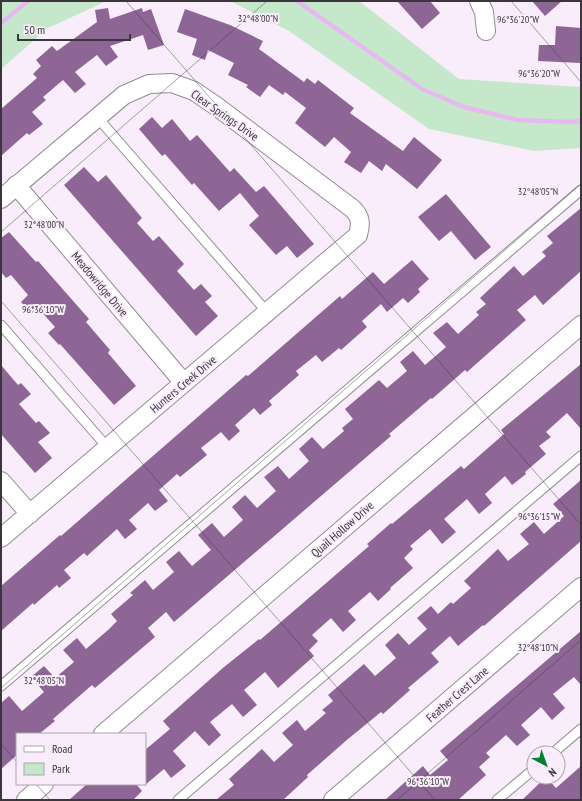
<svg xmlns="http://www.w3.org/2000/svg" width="582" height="801" font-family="'PT Sans Narrow',sans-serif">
<rect width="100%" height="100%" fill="#f9edfc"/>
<path fill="#c6e8ca" d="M 1,1 L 107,1 L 48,28 L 1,69 Z
M 224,1 L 359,1 L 459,79 L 581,87 L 581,148 L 534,151 L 429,129 L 289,31 L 234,3 Z"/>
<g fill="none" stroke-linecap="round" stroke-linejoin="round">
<path stroke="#e6baf0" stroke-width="4.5" d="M 297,1 L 422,89 L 464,107 L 518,120 L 570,122 L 581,121
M 1,23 L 28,1"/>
</g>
<path fill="#8e6696" d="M 397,1 L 430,1 L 440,13 L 422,29 Z
M 532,1 L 562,1 L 545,16 Z
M 108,8 L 110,19 L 142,8 L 143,12 L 151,9 L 164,45 L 148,50 L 143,35 L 110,46 L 118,57 L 106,66 L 97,55 L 75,72 L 86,84 L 75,93 L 63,80 L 43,97 L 46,100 L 32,112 L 43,124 L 29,135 L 27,133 L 1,156 L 1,109 L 37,78 L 33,74 L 41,66 L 36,60 L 52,46 L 57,51 L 97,22 L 95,10 Z
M 185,9 L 230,25 L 263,41 L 259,49 L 304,82 L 307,78 L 315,84 L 318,80 L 354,108 L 350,113 L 403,151 L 414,137 L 442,160 L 417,189 L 386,164 L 382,171 L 369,161 L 361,173 L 344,162 L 351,152 L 334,137 L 325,147 L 295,123 L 306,108 L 285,92 L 283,95 L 269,85 L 260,97 L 246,87 L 248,85 L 228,75 L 234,63 L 208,50 L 205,60 L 192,55 L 197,39 L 177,32 Z
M 556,26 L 581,28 L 581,63 L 538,61 L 539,45 L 555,45 Z
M 152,117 L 162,128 L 172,119 L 190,141 L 197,135 L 230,172 L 234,168 L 256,192 L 264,186 L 314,244 L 297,258 L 287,246 L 276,255 L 249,225 L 259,216 L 240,193 L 219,211 L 194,183 L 192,185 L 165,154 L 162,156 L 139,129 Z
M 84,167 L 98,182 L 106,175 L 142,218 L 137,223 L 153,241 L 159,236 L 184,264 L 177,271 L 194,290 L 201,284 L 212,296 L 205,302 L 218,316 L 196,336 L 64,185 Z
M 446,194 L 491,247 L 475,260 L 451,231 L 439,241 L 418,217 Z
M 581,208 L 581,271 L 543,305 L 535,295 L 517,310 L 526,320 L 467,372 L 465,370 L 432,399 L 431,398 L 389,434 L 391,436 L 174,622 L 166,612 L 148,628 L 155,637 L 95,688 L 92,685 L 53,719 L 55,721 L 39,734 L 17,734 L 17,755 L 1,769 L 1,703 L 9,696 L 22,711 L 44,692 L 31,677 L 44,666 L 55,678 L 74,662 L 63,650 L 77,638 L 86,649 L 108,630 L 117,621 L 111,614 L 133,595 L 130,593 L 145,580 L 153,590 L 174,572 L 166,562 L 179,551 L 192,566 L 211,550 L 198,535 L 212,523 L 224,537 L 243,520 L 232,507 L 245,495 L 257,508 L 276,491 L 264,477 L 278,466 L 289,479 L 309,461 L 299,449 L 312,437 L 323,449 L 344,431 L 342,428 L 353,419 L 345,409 L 379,380 L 387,388 L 407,371 L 400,362 L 413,351 L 425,365 L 446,347 L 433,333 L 447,322 L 458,334 L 479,315 L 476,312 L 486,304 L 480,298 L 514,266 L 523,276 L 546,256 L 542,252 L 553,243 L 547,236 Z
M 9,232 L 36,262 L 38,261 L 89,319 L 86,322 L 110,350 L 108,353 L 136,386 L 114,405 L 60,344 L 59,345 L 48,333 L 55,327 L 38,308 L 31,314 L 21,302 L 28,295 L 11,275 L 6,278 L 1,272 L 1,238 Z
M 412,260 L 429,279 L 418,289 L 420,292 L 408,303 L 403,298 L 387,312 L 381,304 L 362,321 L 367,327 L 341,350 L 339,348 L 322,362 L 316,355 L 296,371 L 299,375 L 269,401 L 272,405 L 260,415 L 254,408 L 235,425 L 240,431 L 229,441 L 221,432 L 201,448 L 207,455 L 180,477 L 177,474 L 159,490 L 168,501 L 155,511 L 148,503 L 129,520 L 137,529 L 125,539 L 117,529 L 87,556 L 84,553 L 64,570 L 71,578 L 59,588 L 57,585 L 34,605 L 33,603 L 1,631 L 1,586 L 60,535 L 61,536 L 246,375 L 248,376 L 340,296 L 342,299 L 373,272 L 384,284 Z
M 581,364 L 581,429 L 567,413 L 546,432 L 551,437 L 539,446 L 546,454 L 525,472 L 526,474 L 512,485 L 505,476 L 485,494 L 492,503 L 479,514 L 467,499 L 444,519 L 456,532 L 442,544 L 430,529 L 410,546 L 413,549 L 404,558 L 413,568 L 390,588 L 391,589 L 378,601 L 370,592 L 348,611 L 356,620 L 343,632 L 331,618 L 312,635 L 318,641 L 309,650 L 314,656 L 278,688 L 265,672 L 244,690 L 257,705 L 243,717 L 232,704 L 210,722 L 221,735 L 209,746 L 195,731 L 173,751 L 186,766 L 171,778 L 164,769 L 145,785 L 145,750 L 170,729 L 163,721 L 224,667 L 259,639 L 260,640 L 325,584 L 369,546 L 367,544 L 391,523 L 392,524 L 461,466 L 464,469 L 504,434 L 501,430 Z
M 1,365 L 18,385 L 21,383 L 31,394 L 19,404 L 36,423 L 39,421 L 50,433 L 38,442 L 52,458 L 35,473 L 1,434 Z
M 581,480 L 581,541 L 484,626 L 483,625 L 458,646 L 450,636 L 431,653 L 439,662 L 408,688 L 410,690 L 383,714 L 381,712 L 348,739 L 307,775 L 308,777 L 283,800 L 216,800 L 234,785 L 229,779 L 262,749 L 274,762 L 293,745 L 282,733 L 297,720 L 305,731 L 326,713 L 322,710 L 333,701 L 328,695 L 364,664 L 375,676 L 396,658 L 385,645 L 398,633 L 409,645 L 427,629 L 417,618 L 431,606 L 438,614 L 451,602 L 453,604 L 471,588 L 464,581 L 498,549 L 508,561 L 529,544 L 520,534 L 534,522 L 544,534 L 564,516 L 553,504 Z
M 581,631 L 581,685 L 574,677 L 553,694 L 565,708 L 552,720 L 541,707 L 521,725 L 530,735 L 517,746 L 506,735 L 486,753 L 490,757 L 479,767 L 486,775 L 458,800 L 385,800 L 423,766 L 430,775 L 448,760 L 440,751 Z
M 581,766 L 581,800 L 522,800 L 546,777 L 556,788 Z
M 87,784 L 136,784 L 142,791 L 133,800 L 69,800 Z"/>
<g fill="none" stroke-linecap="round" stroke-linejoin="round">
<g stroke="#958a98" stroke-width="11">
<path id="lane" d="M 97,117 L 267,312
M 1,325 L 108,448
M 1,686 L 581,190
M 553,753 L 581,729
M 178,800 L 581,456
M 497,800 L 534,769"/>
</g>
<g stroke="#958a98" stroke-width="20">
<path id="street" d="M 479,1 L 484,12 L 486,31
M 16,185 L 184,383
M 1,199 L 124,95 L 149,84 L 172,83 L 194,91 L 216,106 L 353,209 C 361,217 361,224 358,235 L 1,538
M 1,481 L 30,514
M 103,734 L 581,325
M 26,800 L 44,784
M 333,800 L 581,587"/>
</g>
<use href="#lane" stroke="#fff" stroke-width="9"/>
<use href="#street" stroke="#fff" stroke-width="18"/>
</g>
<path fill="none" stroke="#3b363c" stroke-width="1" stroke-opacity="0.45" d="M 126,1 L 581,525M 511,1 L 581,82M 1,232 L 267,1M 1,301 L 435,800M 1,688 L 581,184M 1,744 L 17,762M 36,784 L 50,800M 397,800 L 581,640"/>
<g text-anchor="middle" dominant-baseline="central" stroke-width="4" stroke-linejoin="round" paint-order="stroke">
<g font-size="12" fill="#3b363c" stroke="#f9edfc">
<text transform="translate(225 115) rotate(35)">Clear Springs Drive</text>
<text transform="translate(100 284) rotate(50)">Meadowridge Drive</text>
<text transform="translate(183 384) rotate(-40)">Hunters Creek Drive</text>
<text transform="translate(342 529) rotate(-41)">Quail Hollow Drive</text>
<text transform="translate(457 694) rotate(-41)">Feather Crest Lane</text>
</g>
</g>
<g font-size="10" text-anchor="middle" fill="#3b363c" stroke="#f9edfc" stroke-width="4" stroke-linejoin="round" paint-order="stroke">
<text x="258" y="22">32°48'00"N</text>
<text x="518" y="23">96°36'20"W</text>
<text x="539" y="77">96°36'20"W</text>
<text x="538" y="195">32°48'05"N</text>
<text x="44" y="228">32°48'00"N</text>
<text x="43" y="313">96°36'10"W</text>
<text x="539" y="520">96°36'15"W</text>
<text x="538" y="651">32°48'10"N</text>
<text x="44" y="684">32°48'05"N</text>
<text x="428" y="785">96°36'10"W</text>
</g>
<rect width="582" height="801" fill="none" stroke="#3b363c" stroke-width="4"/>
<rect x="16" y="733" width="130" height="52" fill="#f9edfc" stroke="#ada4af"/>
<rect x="24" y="746" width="20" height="6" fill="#ffffff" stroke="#ada4af"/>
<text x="52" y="753" font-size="12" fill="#3b363c">Road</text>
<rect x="24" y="763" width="20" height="12" fill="#c6e8ca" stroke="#ada4af"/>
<text x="52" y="773" font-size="12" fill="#3b363c">Park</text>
<g transform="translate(546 765) rotate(139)"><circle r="19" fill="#f9edfc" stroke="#ada4af"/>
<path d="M0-3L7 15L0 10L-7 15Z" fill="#097d34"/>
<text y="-6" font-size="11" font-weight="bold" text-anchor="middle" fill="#3b363c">N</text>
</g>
<path d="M18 34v6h112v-6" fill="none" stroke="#3b363c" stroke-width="2"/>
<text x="24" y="34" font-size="12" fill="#3b363c" stroke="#f9edfc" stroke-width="3" paint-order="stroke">50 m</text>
</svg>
